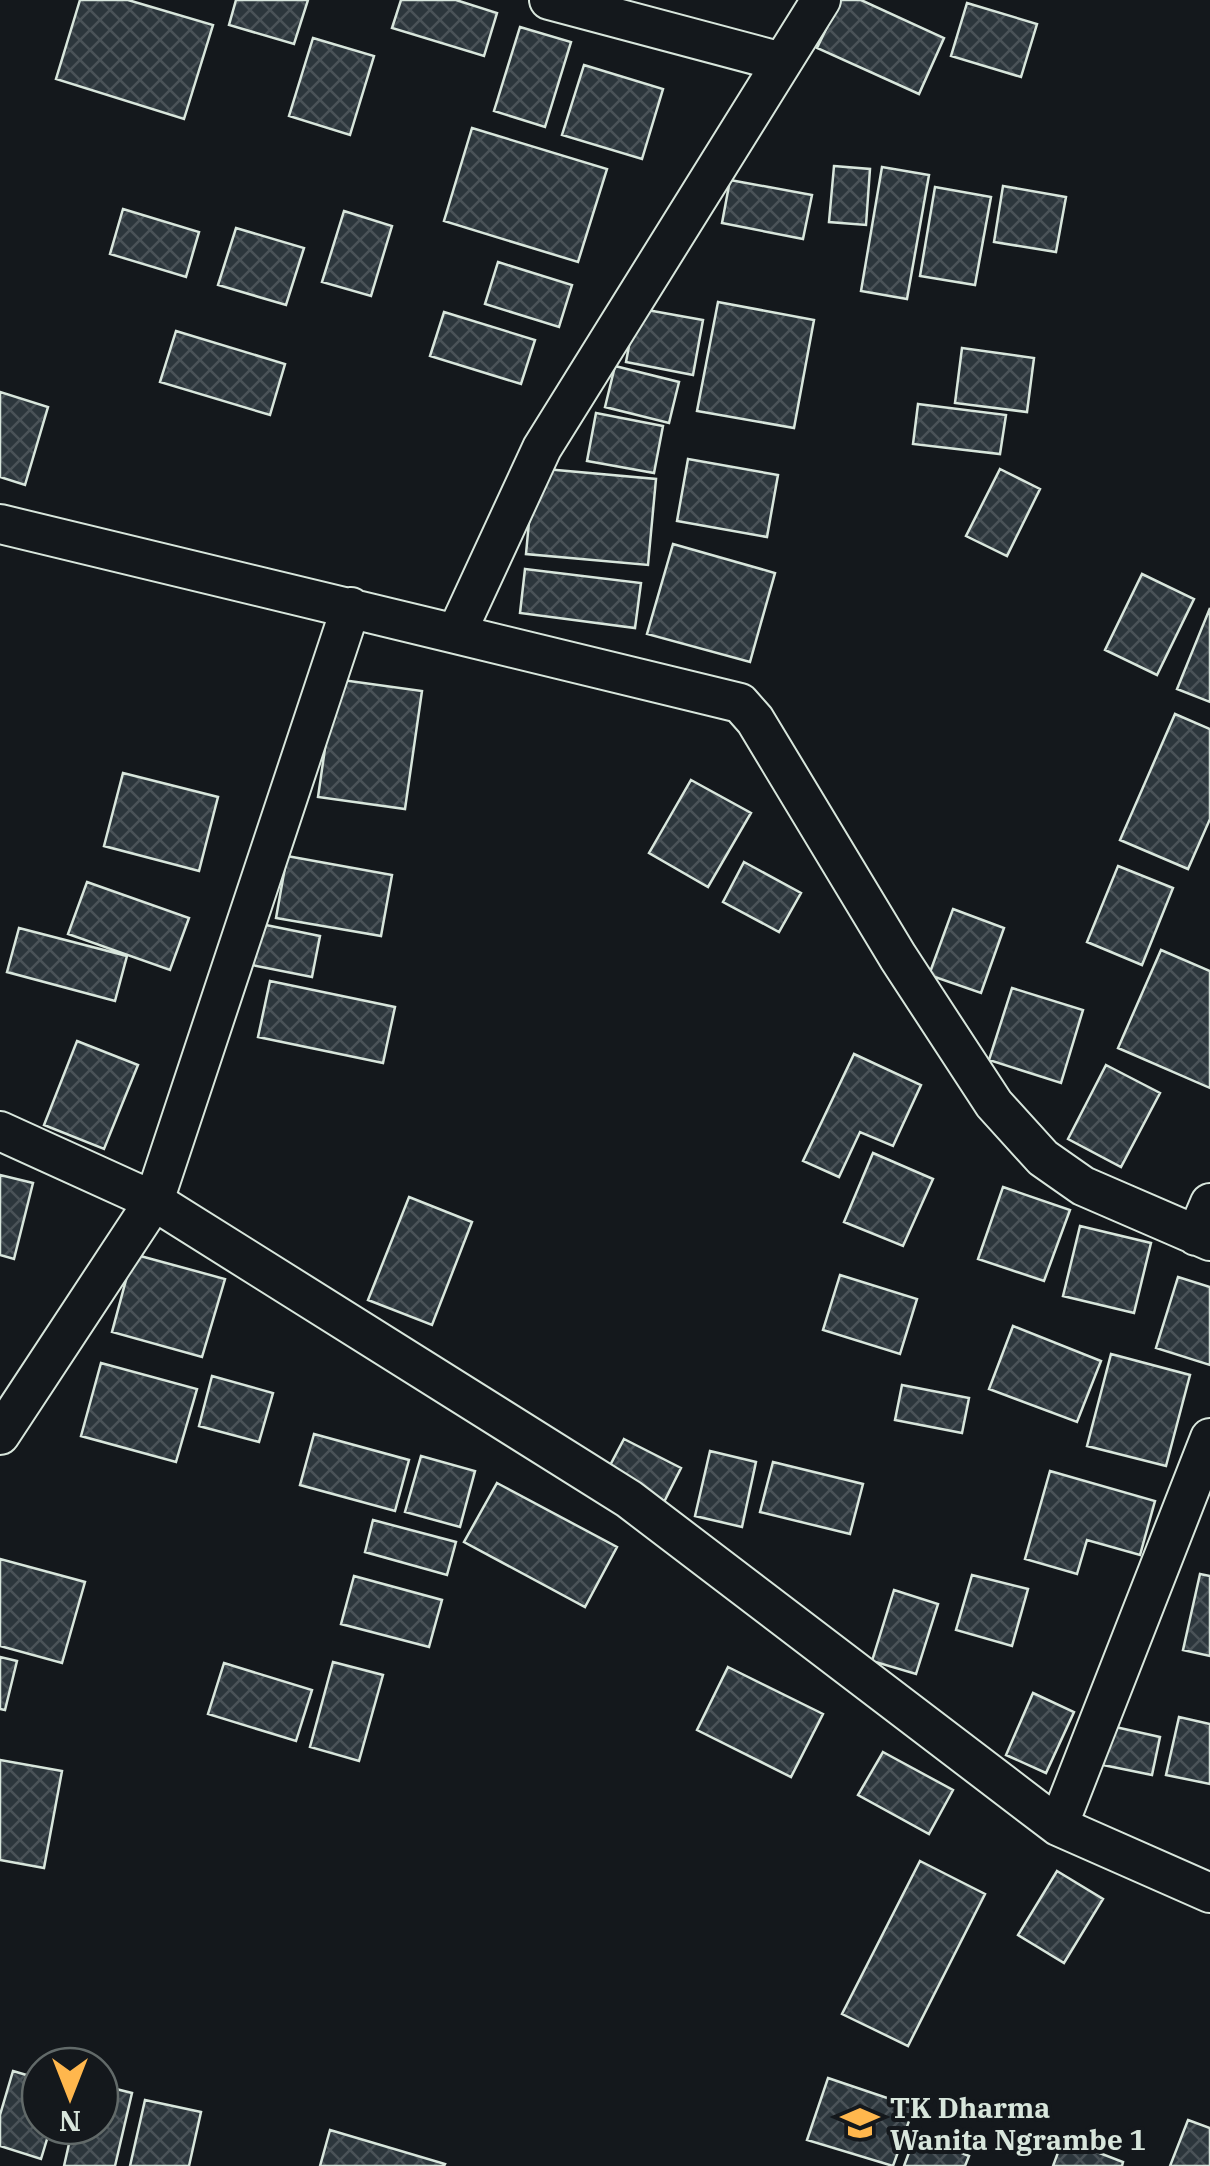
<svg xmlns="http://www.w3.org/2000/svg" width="1210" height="2166" font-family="'IBM Plex Serif',serif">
<defs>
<pattern id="building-cross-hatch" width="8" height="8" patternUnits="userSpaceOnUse" patternTransform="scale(2.5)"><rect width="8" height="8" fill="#2c363c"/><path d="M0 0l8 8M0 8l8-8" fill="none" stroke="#4a5358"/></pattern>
</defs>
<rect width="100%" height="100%" fill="#14181c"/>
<path fill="url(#building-cross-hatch)" stroke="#d8e6dc" stroke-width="2.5" d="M 80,0 L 128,0 L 213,25 L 184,119 L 56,79 Z
M 236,0 L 308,0 L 294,44 L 229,25 Z
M 401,0 L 456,0 L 497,13 L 484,56 L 392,28 Z
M 840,0 L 861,0 L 944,38 L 919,94 L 817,48 Z
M 967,3 L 1037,24 L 1021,77 L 951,56 Z
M 520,27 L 571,42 L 545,127 L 494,111 Z
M 313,38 L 374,56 L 350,135 L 289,116 Z
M 584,65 L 663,89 L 642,159 L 562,135 Z
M 472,128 L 607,169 L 578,262 L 444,221 Z
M 834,166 L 870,169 L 866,225 L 829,222 Z
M 882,167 L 929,175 L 907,299 L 861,291 Z
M 730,180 L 812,195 L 803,239 L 722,223 Z
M 1003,186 L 1066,197 L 1056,252 L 994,242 Z
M 935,187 L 991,197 L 975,285 L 920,276 Z
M 123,209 L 199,232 L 186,277 L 110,254 Z
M 344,211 L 392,226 L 371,296 L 322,282 Z
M 236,228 L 304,248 L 286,305 L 218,285 Z
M 498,262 L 572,285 L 559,327 L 485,304 Z
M 718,302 L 814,320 L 794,428 L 697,411 Z
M 636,308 L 703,320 L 693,375 L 626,362 Z
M 444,312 L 535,340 L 521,384 L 430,356 Z
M 176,331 L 285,364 L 270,415 L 160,382 Z
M 962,348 L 1034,358 L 1027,412 L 955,403 Z
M 615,366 L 679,382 L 669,423 L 605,407 Z
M 0,392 L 48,407 L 25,485 L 0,477 Z
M 918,404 L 1006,415 L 1000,454 L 913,444 Z
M 596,413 L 663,426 L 654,473 L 587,461 Z
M 688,459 L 778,475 L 767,537 L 677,521 Z
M 534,468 L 656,479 L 648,565 L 526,554 Z
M 1000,469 L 1040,489 L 1007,556 L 966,536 Z
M 673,544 L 775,573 L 750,662 L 647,634 Z
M 525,569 L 641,583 L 635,628 L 520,613 Z
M 1142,574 L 1194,599 L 1157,675 L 1105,650 Z
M 1210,608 L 1210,702 L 1177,689 Z
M 335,679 L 422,691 L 405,809 L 318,797 Z
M 1175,714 L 1210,729 L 1210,819 L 1188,869 L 1120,840 Z
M 123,773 L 218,797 L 199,871 L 104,846 Z
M 691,780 L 751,813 L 708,887 L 649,853 Z
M 287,856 L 392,875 L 381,936 L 276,918 Z
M 744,862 L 801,893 L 779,932 L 723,902 Z
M 1118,866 L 1173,888 L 1142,965 L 1087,942 Z
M 87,882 L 189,918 L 170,970 L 68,934 Z
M 953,909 L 1004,928 L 981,993 L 929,975 Z
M 256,923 L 320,936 L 312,977 L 247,964 Z
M 19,928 L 127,956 L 115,1001 L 7,972 Z
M 1161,950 L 1210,971 L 1210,1088 L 1118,1048 Z
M 270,981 L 395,1007 L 383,1063 L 258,1037 Z
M 1012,988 L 1083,1010 L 1061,1083 L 989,1060 Z
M 77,1041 L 138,1065 L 104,1149 L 44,1125 Z
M 854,1054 L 921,1085 L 893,1146 L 860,1132 L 839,1177 L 803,1161 Z
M 1106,1065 L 1160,1093 L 1121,1167 L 1068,1139 Z
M 873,1153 L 933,1179 L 903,1246 L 844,1222 Z
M 0,1175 L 33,1183 L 14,1259 L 0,1255 Z
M 1003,1187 L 1070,1210 L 1044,1281 L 978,1259 Z
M 409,1197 L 472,1222 L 432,1325 L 368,1300 Z
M 1080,1226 L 1151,1243 L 1134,1313 L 1063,1296 Z
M 133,1254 L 225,1279 L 202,1357 L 112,1332 Z
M 840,1275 L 917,1299 L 900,1354 L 823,1330 Z
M 1178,1277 L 1210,1287 L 1210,1365 L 1156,1348 Z
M 1013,1326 L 1101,1361 L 1077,1422 L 989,1389 Z
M 1111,1354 L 1190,1375 L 1166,1466 L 1087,1446 Z
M 101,1363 L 197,1389 L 176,1462 L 81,1436 Z
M 212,1376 L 273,1393 L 259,1442 L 199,1426 Z
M 902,1385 L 969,1398 L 962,1433 L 895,1420 Z
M 314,1434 L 409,1460 L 395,1511 L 300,1485 Z
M 624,1439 L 681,1468 L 664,1502 L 606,1473 Z
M 710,1451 L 756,1462 L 742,1527 L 695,1516 Z
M 421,1456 L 475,1471 L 460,1527 L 405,1512 Z
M 773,1462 L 863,1484 L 850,1534 L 760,1512 Z
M 1050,1471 L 1155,1501 L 1140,1555 L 1087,1540 L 1077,1574 L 1025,1559 Z
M 497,1483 L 617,1547 L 585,1607 L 464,1542 Z
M 373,1520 L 456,1542 L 447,1575 L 365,1552 Z
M 0,1559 L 85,1582 L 62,1663 L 0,1646 Z
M 1200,1574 L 1210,1576 L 1210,1656 L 1183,1650 Z
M 972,1575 L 1028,1589 L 1012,1646 L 956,1630 Z
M 354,1576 L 442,1600 L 429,1647 L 341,1624 Z
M 894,1590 L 938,1604 L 916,1674 L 872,1661 Z
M 0,1657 L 17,1661 L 5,1710 L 0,1709 Z
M 333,1662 L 383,1675 L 359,1761 L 310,1747 Z
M 224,1663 L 312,1690 L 296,1741 L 208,1714 Z
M 728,1667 L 823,1714 L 791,1777 L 697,1730 Z
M 1033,1693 L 1074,1712 L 1046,1773 L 1006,1755 Z
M 1179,1717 L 1210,1724 L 1210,1784 L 1166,1775 Z
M 1111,1726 L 1160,1737 L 1152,1775 L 1103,1765 Z
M 883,1752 L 953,1790 L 929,1834 L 858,1795 Z
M 0,1760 L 62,1771 L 44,1868 L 0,1860 Z
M 920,1861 L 985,1894 L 908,2046 L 842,2014 Z
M 1057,1871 L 1103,1899 L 1064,1963 L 1018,1935 Z
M 13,2071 L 40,2079 L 40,2126 L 51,2126 L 41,2159 L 0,2146 L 0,2115 Z
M 828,2078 L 914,2107 L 893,2166 L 807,2140 Z
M 100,2085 L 132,2093 L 115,2166 L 64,2166 L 73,2126 L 100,2126 Z
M 145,2100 L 201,2112 L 189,2166 L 130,2166 Z
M 1188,2120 L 1210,2128 L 1210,2166 L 1170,2166 Z
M 330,2130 L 445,2164 L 444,2166 L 320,2166 Z
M 916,2134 L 969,2156 L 965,2166 L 904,2166 Z
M 1063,2139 L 1123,2162 L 1122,2166 L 1053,2166 Z"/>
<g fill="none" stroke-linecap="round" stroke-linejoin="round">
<g stroke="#d8e6dc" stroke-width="42">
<path id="minor" d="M 549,0 L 782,62
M 0,524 L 456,634 L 542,448 L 821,0
M 456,634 L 740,703 L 755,720 L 898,957 L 994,1104 L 1043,1158 L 1083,1186 L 1210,1241
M 0,1131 L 154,1201 L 629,1499 L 1058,1826 L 1210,1893
M 1196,1236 L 1210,1203
M 0,1435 L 154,1201 L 351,607
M 1058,1826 L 1210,1438"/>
</g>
<use href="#minor" stroke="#14181c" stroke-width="38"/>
</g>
<defs>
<g id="school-bare" transform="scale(3)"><path d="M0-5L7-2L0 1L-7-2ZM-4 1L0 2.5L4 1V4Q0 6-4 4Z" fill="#ffb74d" stroke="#14181c" stroke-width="2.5" paint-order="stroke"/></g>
</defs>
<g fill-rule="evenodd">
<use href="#school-bare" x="860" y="2123"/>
</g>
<g text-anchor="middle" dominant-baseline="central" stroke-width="8" stroke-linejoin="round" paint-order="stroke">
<g font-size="28" font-weight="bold" fill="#d8e6dc" stroke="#14181c" text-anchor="start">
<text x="890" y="2107">TK Dharma<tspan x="890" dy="32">Wanita Ngrambe 1</tspan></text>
</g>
</g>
<g transform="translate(70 2096) rotate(180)"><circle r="48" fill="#14181c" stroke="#626a69" stroke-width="2.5"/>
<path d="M0-8L18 38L0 25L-18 38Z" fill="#ffb74d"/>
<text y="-15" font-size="28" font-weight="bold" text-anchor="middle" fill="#d8e6dc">N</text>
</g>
</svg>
